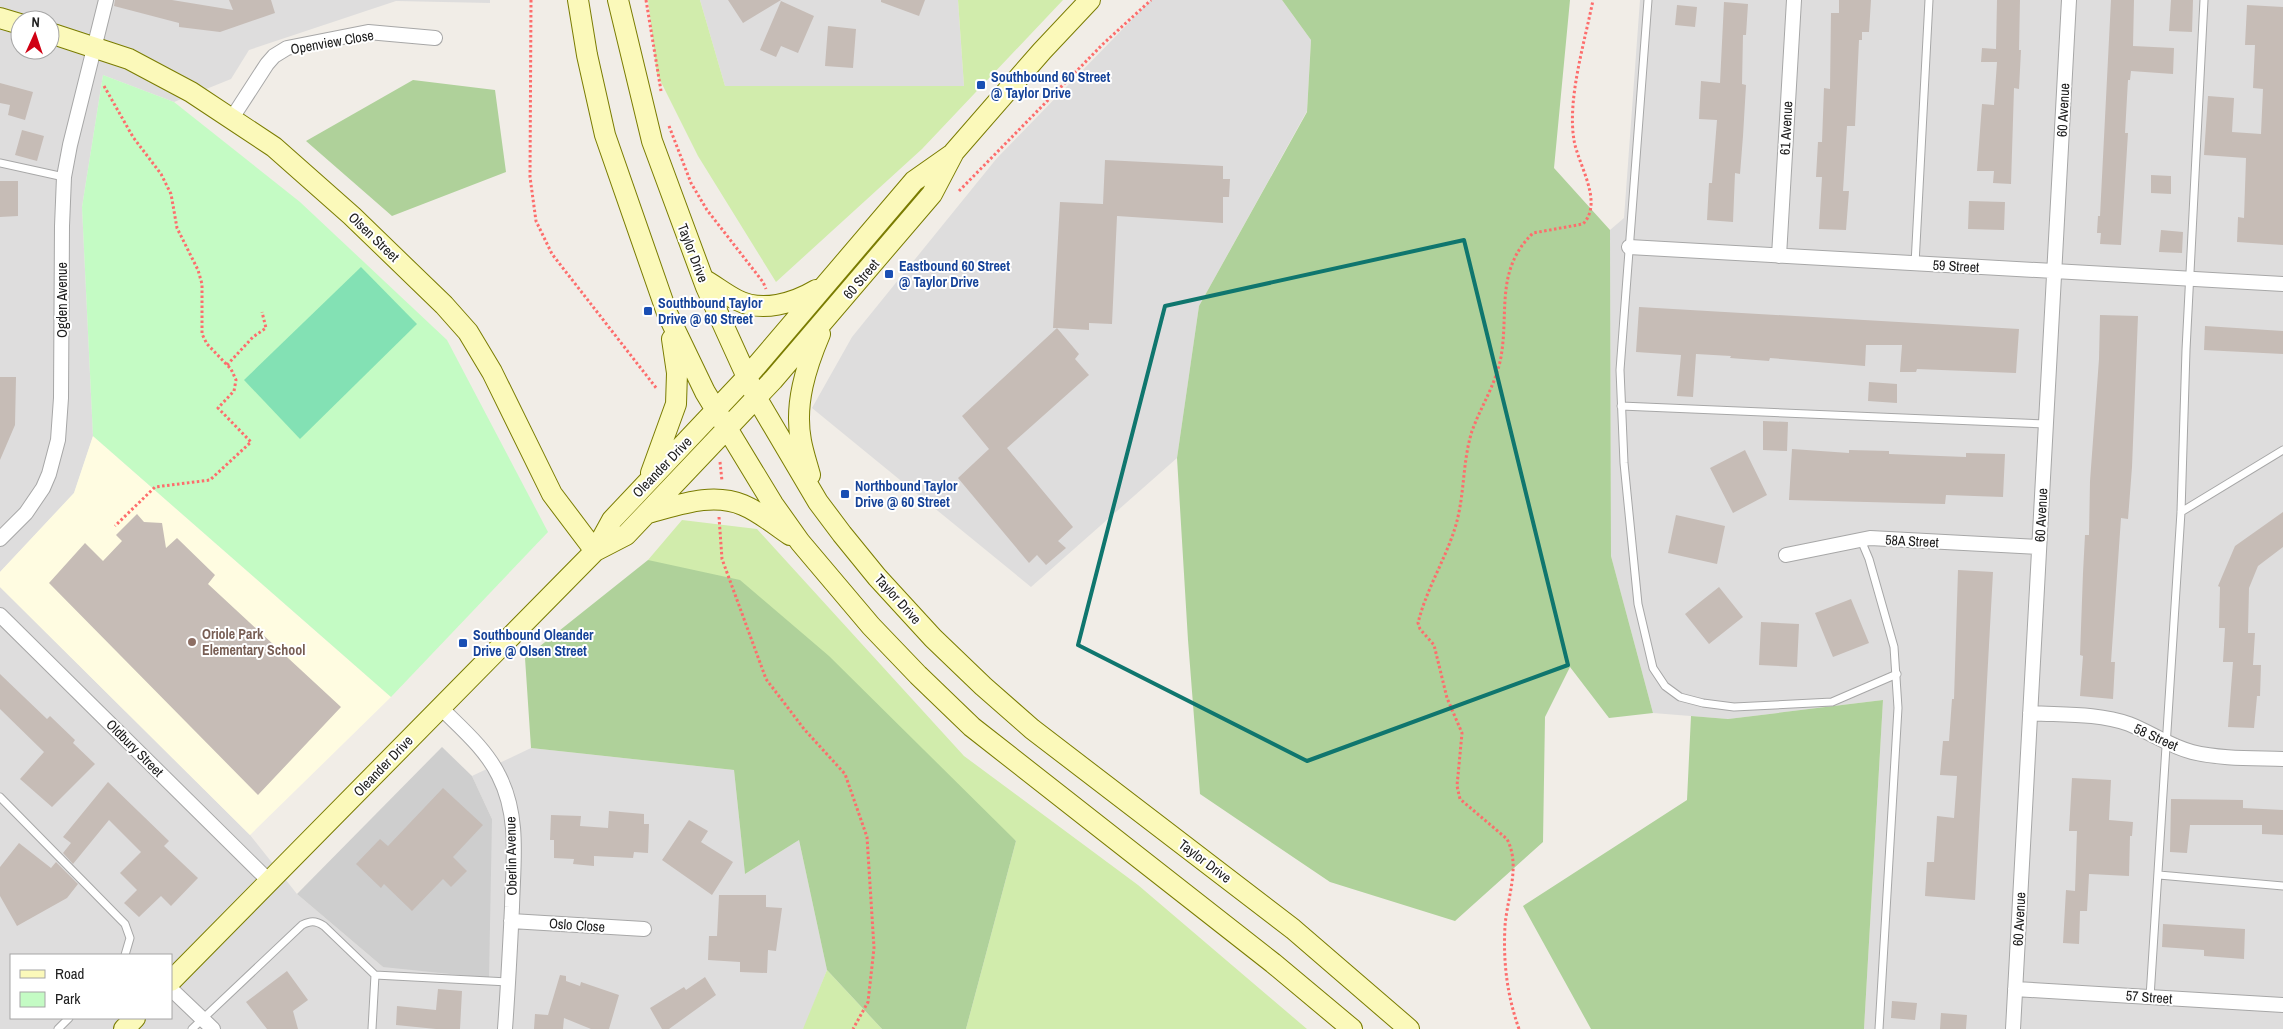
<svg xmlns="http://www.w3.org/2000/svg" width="2283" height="1029" font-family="'Archivo Narrow',sans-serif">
<rect width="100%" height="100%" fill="#f1ede7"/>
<path fill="#dedddd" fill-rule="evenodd" d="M 0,0 L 490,0 L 490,3 L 396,1 L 249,50 L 231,79 L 174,102 L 103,75 L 82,207 L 93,436 L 74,493 L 0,572 ZM 20,20 L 50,20 L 50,50 L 20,50 Z
M 700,0 L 958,0 L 964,86 L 725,86 Z
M 1151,0 L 1282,0 L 1311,40 L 1307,111 L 1199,306 L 1177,458 L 1031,587 L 812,408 L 852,337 L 997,158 Z
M 1640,0 L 2283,0 L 2283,1029 L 1864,1029 L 1883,700 L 1728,719 L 1653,713 L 1611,556 L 1610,230 L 1624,218 Z
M 0,587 L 250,835 L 297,894 L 383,967 L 492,819 L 472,776 L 531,748 L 734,770 L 745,874 L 799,840 L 827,970 L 805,1026 L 803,1029 L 0,1029 ZM 11,955 L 171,955 L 171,1018 L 11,1018 Z"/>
<path fill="#fffce1" d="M 93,436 L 391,697 L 250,835 L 0,587 L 0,572 L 74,493 Z"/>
<path fill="#cecece" d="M 442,747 L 472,776 L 492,819 L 489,978 L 383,967 L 297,894 Z"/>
<path fill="#d1ecac" d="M 648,0 L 700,0 L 725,86 L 964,86 L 958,0 L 1063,0 L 922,149 L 776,282 L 698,156 L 657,74 Z
M 682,520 L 757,529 L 964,756 L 1138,885 L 1307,1029 L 966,1029 L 1016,841 L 648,560 Z
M 827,970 L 882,1029 L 803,1029 Z"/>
<path fill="#afd19a" d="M 1282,0 L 1570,0 L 1554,168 L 1610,230 L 1611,556 L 1653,713 L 1609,718 L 1570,667 L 1545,717 L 1543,842 L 1455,921 L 1330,882 L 1200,794 L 1188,640 L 1177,458 L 1199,306 L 1307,112 L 1311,40 Z
M 413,80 L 495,90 L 506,172 L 392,216 L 306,141 Z
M 648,560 L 740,580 L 829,656 L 1016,841 L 966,1029 L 882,1029 L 827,970 L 799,840 L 745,874 L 734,770 L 531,748 L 525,658 Z
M 1883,700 L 1864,1029 L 1591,1029 L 1523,906 L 1687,800 L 1691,716 L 1728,719 Z"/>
<path fill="#c4fbc4" d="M 103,75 L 174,102 L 300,202 L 447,340 L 548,532 L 391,697 L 93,436 L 82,207 Z"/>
<path fill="#83e1b4" d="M 361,267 L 417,324 L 300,439 L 244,380 Z"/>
<path fill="#c6bcb6" d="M 115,0 L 172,0 L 233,10 L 229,0 L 271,0 L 275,13 L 220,32 L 179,27 L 179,23 L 114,6 Z
M 728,0 L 781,0 L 743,23 Z
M 881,0 L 925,0 L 919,16 L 881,2 Z
M 1839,0 L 1871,0 L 1869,32 L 1862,32 L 1862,40 L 1859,40 L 1855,126 L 1847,126 L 1843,191 L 1849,191 L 1846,230 L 1819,229 L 1822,177 L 1816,177 L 1818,142 L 1822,142 L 1824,88 L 1830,89 L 1831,13 L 1839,13 Z
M 1997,0 L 2020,0 L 2019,50 L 2021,50 L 2019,89 L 2014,88 L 2011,184 L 1993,183 L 1994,171 L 1977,171 L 1982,104 L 1994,105 L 1997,62 L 1981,62 L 1982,48 L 1996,49 Z
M 2111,0 L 2134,0 L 2133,46 L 2174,48 L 2173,74 L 2131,71 L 2130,80 L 2128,80 L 2125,133 L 2128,133 L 2121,245 L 2100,244 L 2101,233 L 2097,233 L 2098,216 L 2100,216 Z
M 2171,0 L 2193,0 L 2192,32 L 2169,31 Z
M 781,1 L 814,16 L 798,53 L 781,46 L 776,57 L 760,50 Z
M 1724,2 L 1748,4 L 1746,35 L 1743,35 L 1742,84 L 1746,85 L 1743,136 L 1740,174 L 1735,173 L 1733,222 L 1707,220 L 1709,183 L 1712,183 L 1717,120 L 1699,119 L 1701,81 L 1720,83 Z
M 1677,5 L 1697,7 L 1695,27 L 1675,25 Z
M 2247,5 L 2283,7 L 2283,245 L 2237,242 L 2238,217 L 2244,218 L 2246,158 L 2204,155 L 2208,96 L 2234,98 L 2232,132 L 2261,134 L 2263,89 L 2253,88 L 2255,45 L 2245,45 Z
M 828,26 L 856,29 L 853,68 L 825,66 Z
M 0,83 L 33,92 L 25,120 L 8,115 L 10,105 L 0,103 Z
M 22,130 L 44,136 L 37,161 L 15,155 Z
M 1105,160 L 1223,166 L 1223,179 L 1230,179 L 1229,197 L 1223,197 L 1223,223 L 1117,216 L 1112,324 L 1089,323 L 1089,330 L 1057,328 L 1079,354 L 1075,359 L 1089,375 L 1007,448 L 1073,527 L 1058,541 L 1066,548 L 1046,565 L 1037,555 L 1029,563 L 958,478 L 989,449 L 962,416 L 1057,328 L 1053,328 L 1060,202 L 1103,204 Z
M 2151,175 L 2171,176 L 2171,194 L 2151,193 Z
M 0,181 L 18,181 L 18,216 L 0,217 Z
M 1969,201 L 2005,202 L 2004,230 L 1968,229 Z
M 2161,230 L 2183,232 L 2182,253 L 2159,252 Z
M 1639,307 L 2019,329 L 2016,373 L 1917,369 L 1916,372 L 1900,372 L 1902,345 L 1866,345 L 1865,366 L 1770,358 L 1769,361 L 1730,358 L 1731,356 L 1696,354 L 1693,397 L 1677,396 L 1681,355 L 1636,352 Z
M 2100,315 L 2138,316 L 2132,467 L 2128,519 L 2121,518 L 2111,662 L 2115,662 L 2113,699 L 2080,696 L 2083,656 L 2080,655 L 2083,573 L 2085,535 L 2089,535 L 2090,481 L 2099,359 Z
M 2205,326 L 2283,331 L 2283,354 L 2204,350 Z
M 0,377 L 16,377 L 15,425 L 0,460 Z
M 1869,382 L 1897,384 L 1897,403 L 1868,401 Z
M 1763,421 L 1788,422 L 1787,451 L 1763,450 Z
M 1792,449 L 1849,453 L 1849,450 L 1889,451 L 1889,454 L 1966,457 L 1966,453 L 2005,454 L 2003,497 L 1946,495 L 1945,504 L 1789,500 Z
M 1745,450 L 1767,495 L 1733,513 L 1710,468 Z
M 2283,512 L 2283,547 L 2258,566 L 2249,588 L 2248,633 L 2255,633 L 2253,665 L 2261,665 L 2260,696 L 2257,696 L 2254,728 L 2228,727 L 2233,662 L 2223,662 L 2225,628 L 2219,628 L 2220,587 L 2218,586 L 2235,546 Z
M 137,514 L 144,522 L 162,523 L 166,548 L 177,538 L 215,575 L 208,584 L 341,707 L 258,795 L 49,583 L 85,543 L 103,561 L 122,541 L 116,535 Z
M 1676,515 L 1725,526 L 1717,564 L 1668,553 Z
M 1958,570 L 1993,572 L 1975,900 L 1925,896 L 1927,862 L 1934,862 L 1937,816 L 1954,818 L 1957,776 L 1940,775 L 1943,741 L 1949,741 L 1952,699 L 1954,699 Z
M 1719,587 L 1743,617 L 1709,644 L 1685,614 Z
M 1851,599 L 1869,643 L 1833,657 L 1815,613 Z
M 1761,622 L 1799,624 L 1797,667 L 1759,665 Z
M 0,674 L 47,719 L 50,716 L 75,740 L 73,743 L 95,764 L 52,807 L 20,779 L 44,752 L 0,709 Z
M 2072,778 L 2111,780 L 2109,820 L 2133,822 L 2132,836 L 2130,836 L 2129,876 L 2089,874 L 2087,911 L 2080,911 L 2079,944 L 2063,943 L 2066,890 L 2075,891 L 2077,831 L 2069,831 Z
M 108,782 L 169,841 L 164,846 L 198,878 L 171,906 L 161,896 L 139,917 L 124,903 L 137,890 L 120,873 L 141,852 L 109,820 L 73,864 L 63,853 L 71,843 L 63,837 Z
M 443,788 L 483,825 L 453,857 L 467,871 L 451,887 L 443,879 L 412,911 L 384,884 L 381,888 L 356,864 L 380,839 L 388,846 Z
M 2171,799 L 2243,800 L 2243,808 L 2283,810 L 2283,835 L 2262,834 L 2262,825 L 2190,825 L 2187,853 L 2170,852 Z
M 609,811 L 644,814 L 644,824 L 649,824 L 648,853 L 634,852 L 633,858 L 594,856 L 594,866 L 573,864 L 574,859 L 554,858 L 554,840 L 550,840 L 551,815 L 581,816 L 580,826 L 608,828 Z
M 689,820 L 708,831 L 701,842 L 733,862 L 712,895 L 662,860 Z
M 19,843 L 51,868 L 56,862 L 78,884 L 67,898 L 17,926 L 0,896 L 0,867 Z
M 719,895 L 766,895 L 766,907 L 782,908 L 776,951 L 768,950 L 767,973 L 740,972 L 740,962 L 708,960 L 709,936 L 717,936 Z
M 2163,924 L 2245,929 L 2244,959 L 2204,956 L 2204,950 L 2162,947 Z
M 287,971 L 308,1000 L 293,1011 L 298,1029 L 267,1029 L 246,1002 Z
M 560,975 L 566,976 L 566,981 L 580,986 L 581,982 L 619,995 L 609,1029 L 591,1029 L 564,1018 L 563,1029 L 534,1029 L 535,1014 L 548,1015 Z
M 705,977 L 716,995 L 669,1029 L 662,1029 L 650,1008 L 684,987 L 686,990 Z
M 438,989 L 462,991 L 460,1029 L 436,1029 L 396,1025 L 397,1006 L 436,1010 Z
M 1892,1001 L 1917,1003 L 1915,1020 L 1891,1018 Z
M 1941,1013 L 1967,1015 L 1966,1029 L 1940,1029 Z"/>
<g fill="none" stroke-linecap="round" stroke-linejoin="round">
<g stroke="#a7a7a7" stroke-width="9">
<path id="lane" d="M 1648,0 L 1620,370 L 1624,463 L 1638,604 L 1653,668 L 1665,686 L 1680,697 L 1703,703 L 1734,707 L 1832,702 L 1897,674
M 0,163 L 64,177
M 1915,264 L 1929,0
M 1621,406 L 2046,424
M 2181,512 L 2283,450
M 1861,540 L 1869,559 L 1894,647 L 1898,708 L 1879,1029
M 0,797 L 125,924 L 130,938 L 125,955
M 2159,875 L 2283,886
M 2150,997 L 2181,512 L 2186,350 L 2204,0
M 58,1029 L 69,1018
M 192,1029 L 302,925 C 310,921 315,920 324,926 L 375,975 L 508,982
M 372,1029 L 375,975"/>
</g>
<g stroke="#a7a7a7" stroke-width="16">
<path id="street" d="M 232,118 L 267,64 L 274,56 L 287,48 L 368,32 L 435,38
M 1629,247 L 2283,284
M 1779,256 L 1794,0
M 0,539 L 26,513 L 43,488 L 49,474 L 58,440 L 61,398 L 62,226 L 64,177 L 70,145 L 106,0
M 1786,555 L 1870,538 L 2039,547
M 0,615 L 270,882
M 440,707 C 461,728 486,749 499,776 C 520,817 513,863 512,907 C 510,948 508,988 505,1029
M 2030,713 C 2062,715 2098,713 2129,724 C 2150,732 2169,746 2192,752 C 2221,759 2253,758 2283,759
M 511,921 L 644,929
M 171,989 L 213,1029
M 2015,989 L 2283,1005
M 2013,1029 L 2069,0"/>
</g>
<g stroke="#7a7c02" stroke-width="22">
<path id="secondary" d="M 578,0 L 587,55 L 605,135 L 667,313 L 705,392 L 773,504 L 800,542 L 871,626 L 918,675 L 972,727 L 1273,963 L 1352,1029
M 618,0 L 652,141 L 706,287 L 756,397 L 818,502 L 842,534 L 877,577 L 933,638 L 983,686 L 1032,729 L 1293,929 L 1409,1029
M 0,18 L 20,24
M 50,33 L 129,59 L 191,92 L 274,147 L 352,216 L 444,305 L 468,332 L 492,372 L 552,494 L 595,551
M 703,279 C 714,285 725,294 737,300 C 762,313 794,303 816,290
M 651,473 L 676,404 L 677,373 L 672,339
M 810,475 C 807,464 803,452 801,441 C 794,404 806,367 820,334
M 648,513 C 679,505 712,492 743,505 C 760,512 775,525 790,535
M 595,551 L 612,520 L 746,378 L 914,181 L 951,155
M 171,981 L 595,551 L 626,535 L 773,380 L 932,194 L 954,152 L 1042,51 L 1090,0
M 124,1029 L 135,1018"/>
</g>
<path stroke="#fd6d6c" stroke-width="3" stroke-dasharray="2.5 2.5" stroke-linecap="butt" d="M 531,0 L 530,177 L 536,221 L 552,254 L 657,389
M 646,0 L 661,91
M 104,86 L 133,137 L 161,174 L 171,194 L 177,228 L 198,270 L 202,284 L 202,334 L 207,344 L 231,369 L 236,380 L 234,391 L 218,408 L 251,442 L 210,480 L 155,487 L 115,526
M 669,126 L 691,183 L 707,210 L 763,282 L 766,289
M 959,191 L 1103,44 L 1151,0
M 227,365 L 253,337 L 266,328 L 262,312
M 720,462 L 722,481
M 719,517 L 722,559 L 766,679 L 804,729 L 845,774 L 867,837 L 874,948 L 868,1002 L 853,1029
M 1519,1029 C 1507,995 1503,962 1505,926 C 1507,898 1521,866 1507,839 L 1460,799 L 1457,786 L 1462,733 L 1447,698 L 1434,645 L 1420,629 L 1418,623 C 1426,590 1445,560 1455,528 C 1465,496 1462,463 1472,431 C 1481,406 1496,384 1501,357 C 1509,311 1495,270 1533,233 L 1583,224 C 1604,202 1578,165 1574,140 C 1567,99 1585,41 1593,0"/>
<use href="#lane" stroke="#fff" stroke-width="7"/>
<use href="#street" stroke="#fff" stroke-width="14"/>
<use href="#secondary" stroke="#fbf9ba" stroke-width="20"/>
</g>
<path fill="none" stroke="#0f766e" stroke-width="4" stroke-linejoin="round" d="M 1464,240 L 1568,665 L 1307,761 L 1078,645 L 1165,306 Z"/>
<g fill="#1a4fb4" stroke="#fff" stroke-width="2">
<rect x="976" y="80" width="10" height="10" rx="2.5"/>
<rect x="884" y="269" width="10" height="10" rx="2.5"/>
<rect x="643" y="306" width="10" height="10" rx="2.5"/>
<rect x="840" y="489" width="10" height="10" rx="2.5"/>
<rect x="458" y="638" width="10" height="10" rx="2.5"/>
</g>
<circle fill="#8d6e63" stroke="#fff" stroke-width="2" cx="192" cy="642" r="5"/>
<g text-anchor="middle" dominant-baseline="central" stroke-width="4" stroke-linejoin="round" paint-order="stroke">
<g font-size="14" fill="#202020" stroke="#fff">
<text transform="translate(332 42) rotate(-10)">Openview Close</text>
<text transform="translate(2063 110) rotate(-87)">60 Avenue</text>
<text transform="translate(1786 128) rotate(-87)">61 Avenue</text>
<text transform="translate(374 237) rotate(44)">Olsen Street</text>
<text transform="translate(693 253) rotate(69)">Taylor Drive</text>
<text transform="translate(1956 266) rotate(3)">59 Street</text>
<text transform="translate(861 279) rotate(-50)">60 Street</text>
<text transform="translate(62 300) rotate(-90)">Ogden Avenue</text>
<text transform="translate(662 467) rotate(-46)">Oleander Drive</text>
<text transform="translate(2041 515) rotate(-87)">60 Avenue</text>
<text transform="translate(1912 541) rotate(3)">58A Street</text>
<text transform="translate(898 599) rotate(48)">Taylor Drive</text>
<text transform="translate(2156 737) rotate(24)">58 Street</text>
<text transform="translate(135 748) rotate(45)">Oldbury Street</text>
<text transform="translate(383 766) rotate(-46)">Oleander Drive</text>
<text transform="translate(511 856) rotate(-91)">Oberlin Avenue</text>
<text transform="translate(1205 861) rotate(37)">Taylor Drive</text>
<text transform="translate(2019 919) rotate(-87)">60 Avenue</text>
<text transform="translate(577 925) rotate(4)">Oslo Close</text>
<text transform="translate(2149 997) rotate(4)">57 Street</text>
</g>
<g font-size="14" font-weight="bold" fill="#164399" stroke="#fff" text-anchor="start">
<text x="991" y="77">Southbound 60 Street<tspan x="991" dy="16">@ Taylor Drive</tspan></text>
<text x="899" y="266">Eastbound 60 Street<tspan x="899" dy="16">@ Taylor Drive</tspan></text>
<text x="658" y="303">Southbound Taylor<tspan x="658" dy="16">Drive @ 60 Street</tspan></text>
<text x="855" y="486">Northbound Taylor<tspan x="855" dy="16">Drive @ 60 Street</tspan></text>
<text x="473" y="635">Southbound Oleander<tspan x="473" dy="16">Drive @ Olsen Street</tspan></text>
</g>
<g font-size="14" font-weight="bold" fill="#785e54" stroke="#fff" text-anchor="start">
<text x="202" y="634">Oriole Park<tspan x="202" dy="16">Elementary School</tspan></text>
</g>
</g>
<rect x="10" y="954" width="162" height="65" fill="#ffffff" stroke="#a6a6a6"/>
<rect x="20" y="970" width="25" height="8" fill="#fbf9ba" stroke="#a6a6a6"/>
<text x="55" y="979" font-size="15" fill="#202020">Road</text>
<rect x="20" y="992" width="25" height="15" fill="#c4fbc4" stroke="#a6a6a6"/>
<text x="55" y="1004" font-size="15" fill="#202020">Park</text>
<g transform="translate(35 35) rotate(3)"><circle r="24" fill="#ffffff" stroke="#a6a6a6"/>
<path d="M0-4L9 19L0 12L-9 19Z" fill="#d00013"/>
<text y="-8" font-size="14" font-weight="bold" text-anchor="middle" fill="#202020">N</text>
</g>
</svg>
